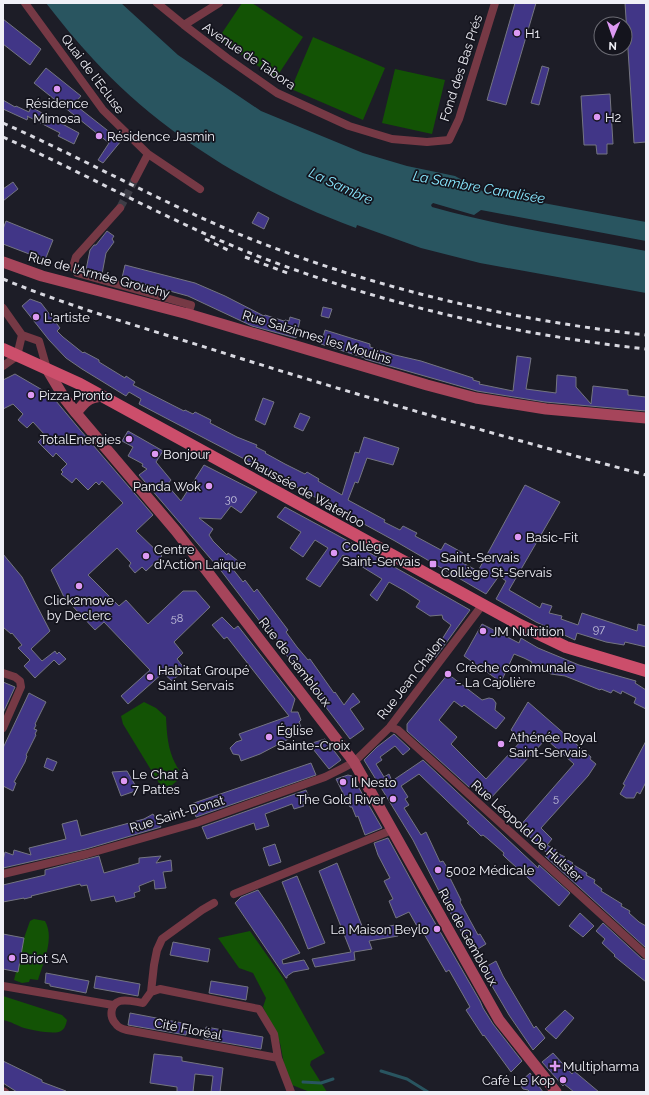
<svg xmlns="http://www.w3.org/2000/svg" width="649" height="1095" font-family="Raleway,sans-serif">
<rect width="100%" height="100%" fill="#1d1d27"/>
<path fill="#135305" d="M 242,3 L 252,3 L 303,37 L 276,78 L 218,39 Z
M 313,37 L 385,68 L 363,120 L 291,89 Z
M 395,69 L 445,80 L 432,134 L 382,123 Z
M 144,702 L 156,708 L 166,717 C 167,737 168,753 179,770 L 177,781 L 167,789 L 162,788 L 123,724 L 121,716 Z
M 34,919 L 45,921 C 55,938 43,963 38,980 L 30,979 L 29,982 L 22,983 L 14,980 L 16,972 L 18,972 L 24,938 L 30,921 Z
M 250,931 L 283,978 L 325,1053 L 311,1061 L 310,1065 L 327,1092 L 310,1092 L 292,1085 L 284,1064 L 280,1043 L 263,1007 L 266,998 L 253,973 L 239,968 L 218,938 Z
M 3,996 L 62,1015 L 67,1020 C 66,1024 65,1029 61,1031 C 55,1035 31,1030 24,1028 C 16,1025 12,1022 3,1020 Z"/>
<path fill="#295560" d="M 46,3 L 121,3 L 178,55 L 261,111 L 363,153 L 407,166 L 455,176 L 484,192 L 646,222 L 646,241 L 481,210 L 474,215 L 433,203 L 431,205 L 432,207 C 502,227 575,237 646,251 L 646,293 L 480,263 L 421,248 L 357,225 L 356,228 C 256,191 165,137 93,59 C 76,41 61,22 46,3 Z"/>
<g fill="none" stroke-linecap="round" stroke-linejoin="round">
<path stroke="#295560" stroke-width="3" d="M 381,1071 L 407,1079 L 428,1092
M 303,1082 L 321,1083 L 333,1079"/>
</g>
<path fill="#413687" stroke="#747581" d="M 515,3 L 536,3 L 506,105 L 487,100 Z
M 625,3 L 646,3 L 646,142 L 634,143 Z
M 3,19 L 41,49 L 30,65 L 3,44 Z
M 542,66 L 549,68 L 539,105 L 531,103 Z
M 46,68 L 81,96 L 74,104 L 121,141 L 103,163 L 98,160 L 109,143 L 34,83 Z
M 610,94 L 613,144 L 607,144 L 607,154 L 597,154 L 596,145 L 584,145 L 581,96 Z
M 3,100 L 15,107 L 16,106 L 29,112 L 31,107 L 79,133 L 74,144 L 58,136 L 60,133 L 27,116 L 28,117 L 27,120 L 3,109 Z
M 13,182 L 18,189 L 3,201 L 3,189 Z
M 258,212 L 269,218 L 264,229 L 252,223 Z
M 6,221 L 53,240 L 45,260 L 3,244 L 3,229 Z
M 107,231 L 114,236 L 112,239 L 114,242 L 106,253 L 102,274 L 86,270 L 90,250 L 94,245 L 96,245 Z
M 125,265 L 195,283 L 225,296 L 264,316 L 265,315 L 284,321 L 285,320 L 289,321 L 290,317 L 300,320 L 296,338 L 252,326 L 188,296 L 122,278 Z
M 30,299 L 41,303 L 60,328 L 57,331 L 63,337 L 83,353 L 84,352 L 99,360 L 99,362 L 125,378 L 126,376 L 135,382 L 133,385 L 184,411 L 185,410 L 193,414 L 195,412 L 211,420 L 210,423 L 237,437 L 257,445 L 256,447 L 266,452 L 265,453 L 285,464 L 305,474 L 307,472 L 319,479 L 318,481 L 342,495 L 355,452 L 359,453 L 364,437 L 399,448 L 393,465 L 367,458 L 358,483 L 355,482 L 348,500 L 385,520 L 384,522 L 400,530 L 403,526 L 417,533 L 415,536 L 441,550 L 445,543 L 463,553 L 459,561 L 478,571 L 525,485 L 560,502 L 509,590 L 540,608 L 542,603 L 552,606 L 549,613 L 562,616 L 561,619 L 578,625 L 582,613 L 637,631 L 638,624 L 646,626 L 646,647 L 625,642 L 624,645 L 606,642 L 577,633 L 575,640 L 536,622 L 496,599 L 506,581 L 499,576 L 486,594 L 395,541 L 271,473 L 139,404 L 141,399 L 129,392 L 126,396 L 82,369 L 66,358 L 49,340 L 22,306 Z
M 323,307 L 332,309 L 329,318 L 321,316 Z
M 325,330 L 370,344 L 370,347 L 395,355 L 421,361 L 473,378 L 473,380 L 480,382 L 479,384 L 513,391 L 517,356 L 531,358 L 526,389 L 556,393 L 557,375 L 576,377 L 576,387 L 591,404 L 593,386 L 628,390 L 628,395 L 646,397 L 646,411 L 545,402 L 477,391 L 365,359 L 365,358 L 321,344 Z
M 15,374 L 51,395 L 81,431 L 153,515 L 136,531 L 162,556 L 146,571 L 142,567 L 135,573 L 129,566 L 131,563 L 117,548 L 88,575 L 119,606 L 126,600 L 148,624 L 183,591 L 196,591 L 210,607 L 174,642 L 183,653 L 177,659 L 185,669 L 172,681 L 163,673 L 128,704 L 121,696 L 150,670 L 104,622 L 95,630 L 64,597 L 51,570 L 123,503 L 102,481 L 99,485 L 96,482 L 88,490 L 76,478 L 72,483 L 61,474 L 63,472 L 61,470 L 67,464 L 56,453 L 53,457 L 38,442 L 45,435 L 33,422 L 27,428 L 18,420 L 23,414 L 13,404 L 3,409 L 3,380 Z
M 263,398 L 274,402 L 265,425 L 255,420 Z
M 300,413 L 310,417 L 303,431 L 294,427 Z
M 128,431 L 163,451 L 156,462 L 171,480 L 167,485 L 181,501 L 204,465 L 257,492 L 241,513 L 231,506 L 221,519 L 199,518 L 213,529 L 209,535 L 213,541 L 227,555 L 228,553 L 238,561 L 232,568 L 243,582 L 245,580 L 254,592 L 257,589 L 288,630 L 286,632 L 297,647 L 308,660 L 310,659 L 334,693 L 335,692 L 344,705 L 353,693 L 360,702 L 350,709 L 364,729 L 350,739 L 278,644 L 279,642 L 266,625 L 264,627 L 222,572 L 139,475 L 147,469 L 142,466 L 143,464 L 128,456 L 133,447 L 122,441 Z
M 285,507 L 361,548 L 470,610 L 435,658 L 432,655 L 451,625 L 443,619 L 442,615 L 430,616 L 416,607 L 420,601 L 405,591 L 389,582 L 377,601 L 370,595 L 382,579 L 343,555 L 320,587 L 306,579 L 328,548 L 315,540 L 303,557 L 290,548 L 301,532 L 277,517 Z
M 3,554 L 22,577 L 50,631 L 31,649 L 42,661 L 55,651 L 57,654 L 59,652 L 66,659 L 59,665 L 54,660 L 35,678 L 24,666 L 30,660 L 18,648 L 22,645 L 12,633 L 11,634 L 3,627 Z
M 222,617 L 234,629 L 238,626 L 295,699 L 291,712 L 298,712 L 301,720 L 299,722 L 301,727 L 298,729 L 300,733 L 260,754 L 241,761 L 239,755 L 233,754 L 230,748 L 236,742 L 242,740 L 239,734 L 289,716 L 227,637 L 224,639 L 212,625 Z
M 482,624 L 519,643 L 521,638 L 538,648 L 579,665 L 636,681 L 635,683 L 646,690 L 646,709 L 634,703 L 636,698 L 622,691 L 621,694 L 613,690 L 611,693 L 601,689 L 600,690 L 565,676 L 551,674 L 531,664 L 532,662 L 524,658 L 514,654 L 501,682 L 464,656 Z
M 448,674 L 482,700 L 489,698 L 493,699 L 496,703 L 495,710 L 505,718 L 496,729 L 464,705 L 462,707 L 454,701 L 439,720 L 457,737 L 451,744 L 486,779 L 522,740 L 511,730 L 528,702 L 591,757 L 590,759 L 596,764 L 588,776 L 541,828 L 552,839 L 547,845 L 558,851 L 557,853 L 565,857 L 564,858 L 573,863 L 572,864 L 587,873 L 586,875 L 595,880 L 594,883 L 602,889 L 601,891 L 622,904 L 621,906 L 630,911 L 629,913 L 639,922 L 646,926 L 646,948 L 545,856 L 547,853 L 519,827 L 574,764 L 546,739 L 489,800 L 475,787 L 469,787 L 407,731 L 407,724 Z
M 3,682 L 15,687 L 3,713 Z
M 29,693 L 46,702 L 35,724 L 36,725 L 34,729 L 37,730 L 35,734 L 36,735 L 26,755 L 27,756 L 25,762 L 14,782 L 16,783 L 13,791 L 3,786 L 3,748 Z
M 394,734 L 410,749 L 403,755 L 395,746 L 380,757 L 382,760 L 376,764 L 384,777 L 389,774 L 392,781 L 423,760 L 538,868 L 539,865 L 570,893 L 559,906 L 506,858 L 503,855 L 504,853 L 488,839 L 483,835 L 481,836 L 474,829 L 467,823 L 469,822 L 419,774 L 401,786 L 408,797 L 405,799 L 409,805 L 404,808 L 421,835 L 426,832 L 440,862 L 443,861 L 450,872 L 448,874 L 461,900 L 460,902 L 478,935 L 480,934 L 486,944 L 473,952 L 447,907 L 413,840 L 364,760 L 377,747 Z
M 325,739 L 341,760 L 329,769 L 309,744 Z
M 646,741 L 646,782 L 640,794 L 637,792 L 634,798 L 626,798 L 620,794 L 625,785 L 623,784 Z
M 47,758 L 57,762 L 53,771 L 44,767 Z
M 311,763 L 316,775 L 196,817 L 191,804 Z
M 127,771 L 138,790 L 121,796 L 112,772 Z
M 348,775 L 352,776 L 382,828 L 365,835 L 358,816 L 356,817 L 352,807 L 350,807 L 336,779 Z
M 306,790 L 310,800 L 302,802 L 304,806 L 294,809 L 292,804 L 265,814 L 269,826 L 256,830 L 254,823 L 207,839 L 202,827 Z
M 153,814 L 161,827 L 86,849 L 3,868 L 3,860 L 5,852 L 13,855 L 14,850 L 31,855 L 29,848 L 66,839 L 62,824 L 77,820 L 81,836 L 144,819 Z
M 388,838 L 423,902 L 480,1001 L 483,1008 L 493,1024 L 522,1061 L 511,1072 L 484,1035 L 483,1036 L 466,1010 L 470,1007 L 449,970 L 446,972 L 420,927 L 418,928 L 409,912 L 396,918 L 389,901 L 393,899 L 384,881 L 390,878 L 378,855 L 374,843 Z
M 275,844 L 281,862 L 269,866 L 263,848 Z
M 99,856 L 104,873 L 139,863 L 139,858 L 161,856 L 156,863 L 171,860 L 172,871 L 163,872 L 166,888 L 155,889 L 154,880 L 139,886 L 140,891 L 134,893 L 135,897 L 116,902 L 114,896 L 91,901 L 87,885 L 81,886 L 80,884 L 31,896 L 32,897 L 24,899 L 24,898 L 3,902 L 3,885 L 45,875 L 45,870 Z
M 337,863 L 364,931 L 395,925 L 398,936 L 369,941 L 372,949 L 354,952 L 355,960 L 315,967 L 312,959 L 351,952 L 319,871 Z
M 297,876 L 325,943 L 308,949 L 282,882 Z
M 258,890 L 281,923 L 300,953 L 282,960 L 283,964 L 304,960 L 309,969 L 293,972 L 287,976 L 287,978 L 286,978 L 235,903 L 241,897 Z
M 580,913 L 594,926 L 583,937 L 569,926 Z
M 603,923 L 642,959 L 646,960 L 646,982 L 614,956 L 615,955 L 602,943 L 605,939 L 596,931 Z
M 3,934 L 24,938 L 18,972 L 3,969 Z
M 173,942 L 210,949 L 208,962 L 170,955 Z
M 496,961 L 503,976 L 534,1028 L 536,1026 L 545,1038 L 533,1050 L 509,1015 L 482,969 Z
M 46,973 L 89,981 L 86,993 L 50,986 L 50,984 L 45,983 Z
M 96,976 L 140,984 L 138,996 L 94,988 Z
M 211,981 L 248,987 L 246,1000 L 209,993 Z
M 565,1010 L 574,1018 L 556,1039 L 545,1029 Z
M 130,1013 L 188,1024 L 186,1035 L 128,1025 Z
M 206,1027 L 263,1037 L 261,1049 L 204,1039 Z
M 553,1053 L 572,1074 L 574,1071 L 599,1092 L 574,1092 L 564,1084 L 563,1086 L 542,1062 Z
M 154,1054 L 182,1057 L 182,1061 L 223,1068 L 220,1092 L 211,1092 L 213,1076 L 195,1074 L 193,1092 L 177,1092 L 177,1087 L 150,1083 Z
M 3,1061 L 42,1080 L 42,1082 L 66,1091 L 65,1092 L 17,1092 L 3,1083 Z
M 530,1073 L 543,1092 L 530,1092 L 528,1090 L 523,1089 L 519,1083 Z"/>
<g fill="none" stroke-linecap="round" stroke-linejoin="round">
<path stroke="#3d3d46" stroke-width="8" stroke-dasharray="8 4" stroke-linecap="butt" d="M 120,208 L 135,179"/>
<path stroke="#763945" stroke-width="8" d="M 25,3 L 103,110 L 148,154 L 200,189
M 157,3 L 184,25 L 227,58 L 277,93 L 349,126 L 392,139 L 427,142 L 449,140 L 459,119 L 495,3
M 184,25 L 219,3
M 135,179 L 148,154
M 120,208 L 76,257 L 73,267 L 77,273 L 191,305 L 188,314
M 3,308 L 22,335 L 39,341 L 47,369
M 3,366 L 17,356 L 22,335
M 3,673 L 15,677 L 20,681 L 21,687 L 3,728
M 390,727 L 398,730 L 646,955
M 3,874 L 87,854 L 196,823 L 325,777 L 343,768 L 354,762 L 390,727 L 483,604
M 234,894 L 392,830
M 214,903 L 202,910 L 162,939 L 157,950 L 154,965 L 151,992 L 143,1003 C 136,1002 127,999 120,1001 C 110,1004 109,1017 116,1024 C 118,1028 123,1029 127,1030 L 278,1058
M 3,986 L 113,1005
M 151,992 L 160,989 L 259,1009 L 274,1034 L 278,1058 L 291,1092
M 3,1091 L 5,1092"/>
<path stroke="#a6455b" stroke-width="11" d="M 3,262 L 42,276 L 188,314 L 427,385 L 476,398 L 546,409 L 646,418
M 47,369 L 65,399 L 76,413 L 176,531 L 354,762 L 499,1020 L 556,1092
M 76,413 C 84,403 87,398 101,396"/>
<path stroke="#cc4e6b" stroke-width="12" d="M 3,349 L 80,384 L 520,625 L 566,647 L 646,671"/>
<path stroke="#d8d8e0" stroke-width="3" stroke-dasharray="5 5" stroke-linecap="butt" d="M 3,123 C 86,160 166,205 251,239 C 377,289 511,320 646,335
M 3,137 C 84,173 162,217 245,251 C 373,302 508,334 646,349
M 205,239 L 230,251
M 245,257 L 290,274
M 3,279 C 71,307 141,327 211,349 C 355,395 500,436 646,475"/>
</g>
<g fill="#dd99f3" stroke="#14141d" stroke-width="1.5">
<circle cx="517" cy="33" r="4"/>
<circle cx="57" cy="89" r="4"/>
<circle cx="597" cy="117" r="4"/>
<circle cx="99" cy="136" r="4"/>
<circle cx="36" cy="317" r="4"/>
<circle cx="31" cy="395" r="4"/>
<circle cx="129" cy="439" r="4"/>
<circle cx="155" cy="454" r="4"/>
<circle cx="209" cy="486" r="4"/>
<circle cx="518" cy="537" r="4"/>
<circle cx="334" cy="553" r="4"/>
<circle cx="146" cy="556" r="4"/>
<rect x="429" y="560" width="8" height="8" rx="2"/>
<circle cx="79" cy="586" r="4"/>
<circle cx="483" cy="631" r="4"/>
<circle cx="448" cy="674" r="4"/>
<circle cx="150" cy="677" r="4"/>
<circle cx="269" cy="737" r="4"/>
<circle cx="501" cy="744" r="4"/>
<circle cx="124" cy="781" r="4"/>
<circle cx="343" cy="782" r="4"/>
<circle cx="393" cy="799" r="4"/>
<circle cx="438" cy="870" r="4"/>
<circle cx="437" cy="929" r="4"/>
<circle cx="12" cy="958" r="4"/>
<path d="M553 1060h4v4h4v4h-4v4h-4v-4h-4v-4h4z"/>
<circle cx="563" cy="1080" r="4"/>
</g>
<g text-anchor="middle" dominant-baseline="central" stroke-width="3.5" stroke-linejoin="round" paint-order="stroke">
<g font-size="11" fill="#c4c2db">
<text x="231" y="499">30</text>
<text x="177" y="618">58</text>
<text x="599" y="629">97</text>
<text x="556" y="798">5</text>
</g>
<g font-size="13" fill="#f0f0f7" stroke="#14141d" text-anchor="start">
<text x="525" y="33">H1</text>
<text x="57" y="103" text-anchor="middle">Résidence<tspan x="57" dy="15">Mimosa</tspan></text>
<text x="605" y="117">H2</text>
<text x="107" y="136">Résidence Jasmin</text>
<text x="44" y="317">L'artiste</text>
<text x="39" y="395">Pizza Pronto</text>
<text x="121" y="439" text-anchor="end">TotalEnergies</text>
<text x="163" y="454">Bonjour</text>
<text x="201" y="486" text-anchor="end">Panda Wok</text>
<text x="526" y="537">Basic-Fit</text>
<text x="342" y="546">Collège<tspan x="342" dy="15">Saint-Servais</tspan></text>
<text x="154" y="549">Centre<tspan x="154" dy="15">d'Action Laïque</tspan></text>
<text x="441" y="557">Saint-Servais<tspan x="441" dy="15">Collège St-Servais</tspan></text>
<text x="79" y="600" text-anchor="middle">Click2move<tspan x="79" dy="15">by Declerc</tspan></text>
<text x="491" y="631">JM Nutrition</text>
<text x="456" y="667">Crèche communale<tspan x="456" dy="15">- La Cajolière</tspan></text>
<text x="158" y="670">Habitat Groupé<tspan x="158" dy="15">Saint Servais</tspan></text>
<text x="277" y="730">Église<tspan x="277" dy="15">Sainte-Croix</tspan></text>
<text x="509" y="737">Athénée Royal<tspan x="509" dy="15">Saint-Servais</tspan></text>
<text x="132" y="774">Le Chat à<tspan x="132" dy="15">7 Pattes</tspan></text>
<text x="351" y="782">Il Nesto</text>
<text x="385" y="799" text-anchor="end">The Gold River</text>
<text x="446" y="870">5002 Médicale</text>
<text x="429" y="929" text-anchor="end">La Maison Beylo</text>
<text x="20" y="958">Briot SA</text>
<text x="563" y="1066">Multipharma</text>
<text x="555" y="1080" text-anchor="end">Café Le Kop</text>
</g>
<g font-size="13" fill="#f0f0f7" stroke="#14141d">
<text transform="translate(249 56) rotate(34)">Avenue de Tabora</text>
<text transform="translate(461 68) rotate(-72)">Fond des Bas Prés</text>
<text transform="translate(93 74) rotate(53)">Quai de l'Ecluse</text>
<text transform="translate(99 275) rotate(15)">Rue de l'Armée Grouchy</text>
<text transform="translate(317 337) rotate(17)">Rue Salzinnes les Moulins</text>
<text transform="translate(304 491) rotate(29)">Chaussée de Waterloo</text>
<text transform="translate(295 662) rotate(52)">Rue de Gembloux</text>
<text transform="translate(411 678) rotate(-52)">Rue Jean Chalon</text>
<text transform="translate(177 814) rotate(-17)">Rue Saint-Donat</text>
<text transform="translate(527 831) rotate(42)">Rue Léopold De Hulster</text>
<text transform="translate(468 937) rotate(61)">Rue de Gembloux</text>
<text transform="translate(188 1029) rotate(11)">Cité Floréal</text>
</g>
<g font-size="14" font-style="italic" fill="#88e7fe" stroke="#14141d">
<text transform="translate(341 186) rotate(25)">La Sambre</text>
<text transform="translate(479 187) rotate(10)">La Sambre Canalisée</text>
</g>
</g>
<rect width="649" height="1095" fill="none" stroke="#f0f0f7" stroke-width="8"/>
<g transform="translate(613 36) rotate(182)"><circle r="19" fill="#14141d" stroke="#6c6c74"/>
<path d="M0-3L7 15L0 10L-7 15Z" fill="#dd99f3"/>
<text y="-6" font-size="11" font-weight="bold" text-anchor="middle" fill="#f0f0f7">N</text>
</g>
</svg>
